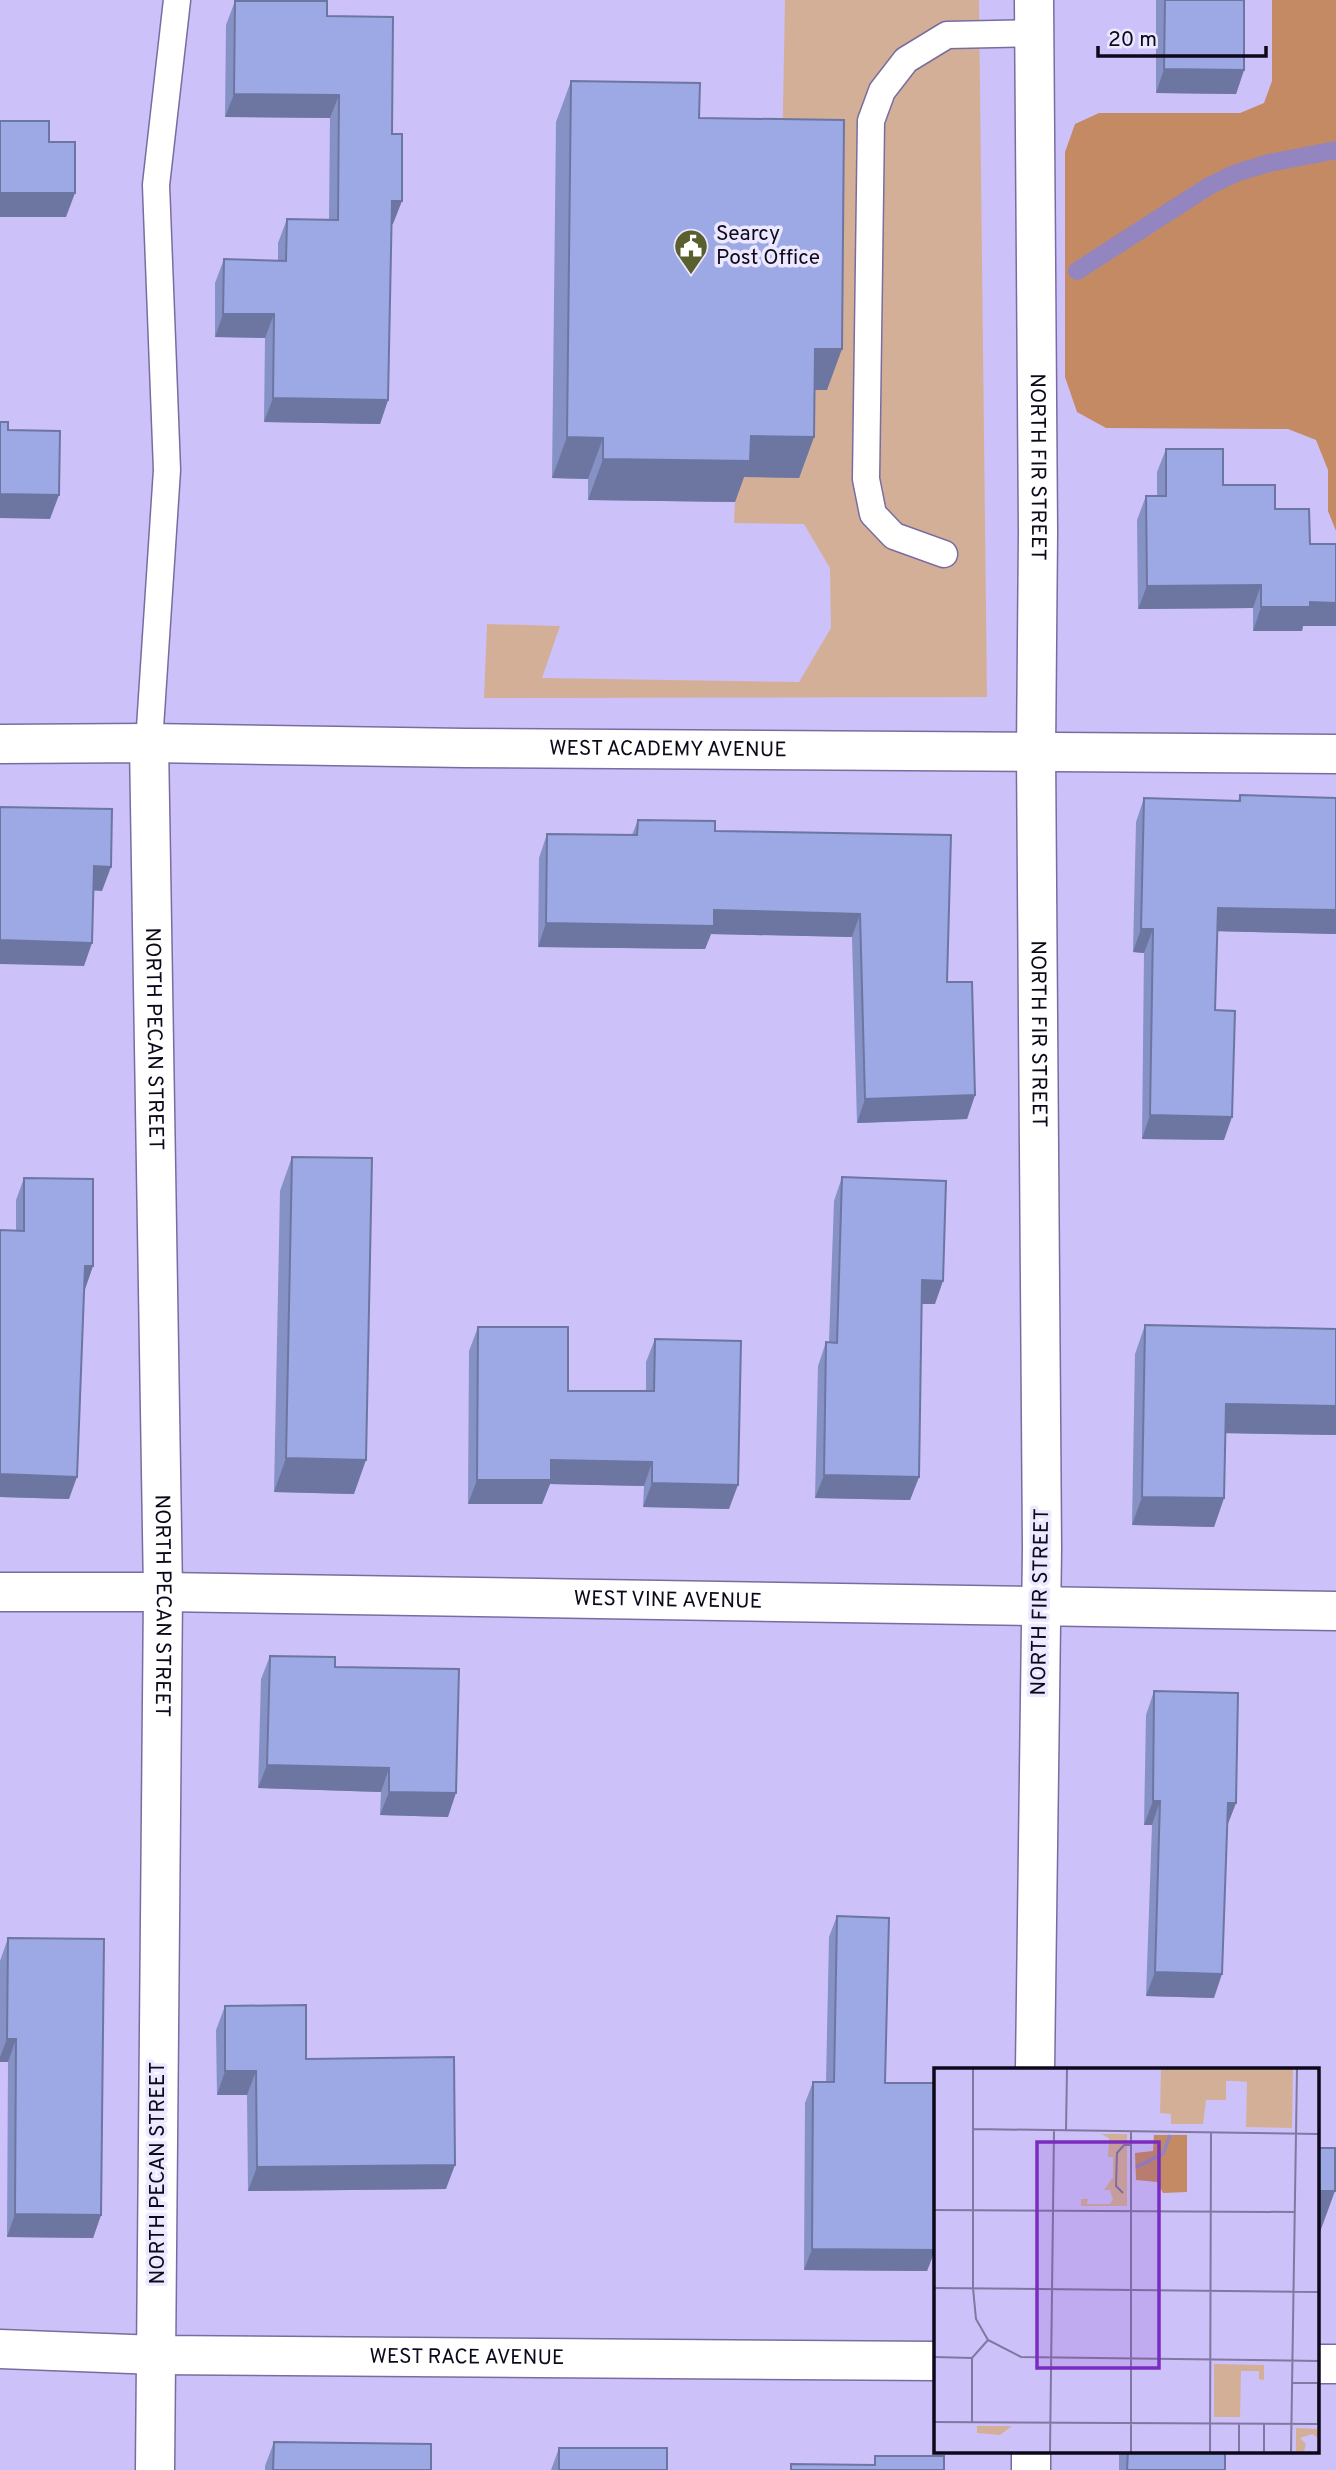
<svg xmlns="http://www.w3.org/2000/svg" width="1336" height="2470" font-family="Overpass,sans-serif">
<rect width="100%" height="100%" fill="#cdc1f9"/>
<path fill="#d4af97" d="M 785,0 L 979,0 L 987,697 L 484,698 L 487,624 L 560,626 L 542,678 L 799,682 L 831,628 L 830,568 L 804,524 L 734,523 L 736,477 L 800,390 L 827,390 L 782,161 Z"/>
<path fill="#c48a63" d="M 1272,0 L 1336,0 L 1336,531 L 1328,511 L 1328,470 L 1316,440 L 1288,429 L 1106,428 L 1077,412 L 1065,377 L 1065,152 L 1075,124 L 1099,113 L 1240,113 L 1264,103 L 1272,81 Z"/>
<g fill="none" stroke-linecap="round" stroke-linejoin="round">
<path stroke="#9285c0" stroke-width="18" d="M 1077,271 L 1209,186 L 1236,173 L 1269,163 L 1336,150"/>
<g stroke="#796da0" stroke-width="29">
<path id="lane" d="M 944,554 L 894,536 L 873,514 L 866,479 L 871,121 L 882,91 L 906,60 L 947,35 L 1035,33
M 149,743 L 167,470 L 156,185 L 177,0"/>
</g>
<g stroke="#796da0" stroke-width="41">
<g id="street">
<path id="s1" d="M 1034,0 L 1038,532 L 1036,751 L 1042,1549 L 1035,2069"/>
<path id="s2" d="M 149,743 L 163,1592 L 155,2470"/>
<path id="s3" d="M 0,744 L 149,743 L 465,748 L 1336,754"/>
<path id="s4" d="M 0,1592 L 163,1592 L 1336,1611"/>
<path d="M 1031,2470 L 1031,2451"/>
</g>
</g>
<g stroke="#796da0" stroke-width="41">
<g id="secondary">
<path id="s5" d="M 0,2349 L 157,2355 L 935,2361"/>
<path d="M 1317,2364 L 1336,2364"/>
</g>
</g>
<use href="#lane" stroke="#fff" stroke-width="26"/>
<use href="#street" stroke="#fff" stroke-width="38"/>
<use href="#secondary" stroke="#fff" stroke-width="38"/>
</g>
<path fill="#8691c5" d="M 1156,0 L 1244,0 L 1244,70 L 1236,94 L 1156,93 Z
M 235,1 L 327,16 L 392,134 L 393,224 L 391,224 L 388,400 L 380,424 L 264,422 L 265,338 L 215,337 L 215,283 L 224,259 L 278,261 L 278,243 L 287,219 L 329,220 L 330,118 L 225,117 L 226,25 Z
M 571,81 L 699,118 L 827,390 L 815,390 L 814,437 L 799,478 L 744,477 L 735,502 L 588,500 L 588,479 L 552,478 L 556,122 Z
M 1166,449 L 1223,485 L 1275,509 L 1303,626 L 1302,631 L 1253,631 L 1253,608 L 1138,609 L 1137,520 L 1146,496 L 1157,496 L 1157,472 Z
M 1240,795 L 1336,798 L 1336,934 L 1217,931 L 1215,1010 L 1224,1140 L 1142,1139 L 1144,953 L 1133,952 L 1136,822 L 1144,798 L 1238,801 Z
M 638,820 L 715,831 L 951,835 L 947,982 L 975,1095 L 967,1119 L 857,1123 L 852,937 L 711,934 L 705,949 L 538,947 L 539,858 L 547,834 L 632,835 Z
M 292,1157 L 354,1494 L 274,1492 L 280,1191 Z
M 842,1177 L 935,1304 L 922,1304 L 919,1477 L 910,1500 L 815,1498 L 818,1366 L 826,1342 L 829,1342 L 834,1201 Z
M 24,1178 L 93,1266 L 85,1289 L 84,1289 L 69,1499 L 0,1497 L 0,1230 L 16,1230 L 16,1200 Z
M 1145,1325 L 1336,1329 L 1336,1435 L 1225,1433 L 1224,1498 L 1214,1527 L 1132,1525 L 1135,1354 Z
M 478,1327 L 568,1391 L 646,1391 L 646,1362 L 655,1339 L 729,1509 L 643,1507 L 644,1486 L 550,1484 L 542,1504 L 468,1504 L 469,1351 Z
M 270,1656 L 335,1667 L 448,1817 L 380,1815 L 381,1792 L 258,1788 L 261,1679 Z
M 1154,1691 L 1236,1803 L 1227,1826 L 1214,1998 L 1146,1996 L 1152,1825 L 1144,1825 L 1146,1715 Z
M 837,1916 L 885,2083 L 935,2250 L 927,2271 L 804,2270 L 805,2103 L 813,2082 L 826,2082 L 829,1937 Z
M 8,1938 L 101,2215 L 93,2238 L 7,2237 L 8,2062 L 0,2062 L 0,1961 Z
M 225,2006 L 306,2059 L 446,2189 L 248,2191 L 247,2095 L 217,2095 L 216,2030 Z
M 274,2442 L 431,2470 L 265,2470 L 265,2466 Z
M 559,2448 L 667,2470 L 551,2470 Z
M 1119,2451 L 1225,2451 L 1225,2470 L 1119,2470 Z"/>
<path fill="#6d76a0" d="M 1164,69 L 1244,70 L 1236,94 L 1156,93 Z
M 234,94 L 339,95 L 330,118 L 225,117 Z
M 0,193 L 75,193 L 66,217 L 0,217 Z
M 392,201 L 402,201 L 393,224 L 383,224 Z
M 223,314 L 274,314 L 265,338 L 215,337 Z
M 815,349 L 842,349 L 827,390 L 800,390 Z
M 273,398 L 388,400 L 380,424 L 264,422 Z
M 751,436 L 814,437 L 799,478 L 744,477 L 735,502 L 588,500 L 603,459 Z
M 567,437 L 603,438 L 588,479 L 552,478 Z
M 0,494 L 59,495 L 50,519 L 0,518 Z
M 1261,585 L 1253,608 L 1138,609 L 1147,586 Z
M 1310,602 L 1336,603 L 1336,626 L 1303,626 L 1302,631 L 1253,631 L 1261,607 Z
M 94,866 L 111,867 L 102,891 L 85,890 Z
M 1218,908 L 1336,910 L 1336,934 L 1209,931 Z
M 714,910 L 860,914 L 852,937 L 711,934 L 705,949 L 538,947 L 546,923 Z
M 1141,929 L 1153,929 L 1144,953 L 1133,952 Z
M 0,940 L 92,943 L 84,966 L 0,964 Z
M 975,1095 L 967,1119 L 857,1123 L 865,1099 Z
M 1150,1115 L 1232,1117 L 1224,1140 L 1142,1139 Z
M 85,1266 L 93,1266 L 85,1289 L 77,1289 Z
M 922,1280 L 943,1281 L 935,1304 L 914,1304 Z
M 1226,1404 L 1336,1406 L 1336,1435 L 1215,1433 Z
M 286,1458 L 366,1460 L 354,1494 L 274,1492 Z
M 551,1460 L 652,1462 L 644,1486 L 550,1484 L 542,1504 L 468,1504 L 477,1480 Z
M 0,1474 L 77,1477 L 69,1499 L 0,1497 Z
M 824,1475 L 919,1477 L 910,1500 L 815,1498 Z
M 652,1483 L 738,1485 L 729,1509 L 643,1507 Z
M 1142,1497 L 1224,1498 L 1214,1527 L 1132,1525 Z
M 267,1765 L 389,1768 L 381,1792 L 258,1788 Z
M 389,1792 L 456,1793 L 448,1817 L 380,1815 Z
M 1153,1801 L 1160,1801 L 1152,1825 L 1144,1825 Z
M 1228,1803 L 1236,1803 L 1227,1826 Z
M 1155,1972 L 1222,1974 L 1214,1998 L 1146,1996 Z
M 7,2039 L 16,2039 L 8,2062 L 0,2062 L 0,2057 Z
M 225,2071 L 256,2071 L 247,2095 L 217,2095 Z
M 455,2165 L 446,2189 L 248,2191 L 257,2167 Z
M 1317,2191 L 1335,2191 L 1320,2232 L 1317,2232 Z
M 15,2214 L 101,2215 L 93,2238 L 7,2237 Z
M 812,2249 L 935,2250 L 927,2271 L 804,2270 Z"/>
<path fill="#9ca9e5" stroke="#6d76a0" stroke-width="2" d="M 1165,0 L 1244,0 L 1244,70 L 1164,69 Z
M 235,1 L 327,1 L 327,16 L 393,17 L 392,134 L 402,134 L 402,201 L 392,201 L 388,400 L 273,398 L 274,314 L 223,314 L 224,259 L 286,261 L 287,219 L 338,220 L 339,95 L 234,94 Z
M 571,81 L 700,83 L 699,118 L 844,120 L 842,349 L 815,349 L 814,437 L 751,436 L 750,461 L 603,459 L 603,438 L 567,437 Z
M 0,121 L 49,121 L 49,142 L 75,142 L 75,193 L 0,193 Z
M 0,422 L 8,422 L 8,430 L 60,431 L 59,495 L 0,494 Z
M 1166,449 L 1223,449 L 1223,485 L 1275,485 L 1275,509 L 1309,509 L 1310,544 L 1336,544 L 1336,603 L 1310,602 L 1310,607 L 1261,607 L 1261,585 L 1147,586 L 1146,496 L 1166,496 Z
M 1240,795 L 1336,798 L 1336,910 L 1218,908 L 1215,1010 L 1235,1011 L 1232,1117 L 1150,1115 L 1153,929 L 1141,929 L 1144,798 L 1240,801 Z
M 0,807 L 112,809 L 111,867 L 94,866 L 92,943 L 0,940 Z
M 638,820 L 715,821 L 715,831 L 951,835 L 947,982 L 972,982 L 975,1095 L 865,1099 L 860,914 L 714,910 L 714,926 L 546,923 L 547,834 L 637,835 Z
M 292,1157 L 372,1158 L 366,1460 L 286,1458 Z
M 842,1177 L 946,1181 L 943,1281 L 922,1280 L 919,1477 L 824,1475 L 826,1342 L 837,1343 Z
M 24,1178 L 93,1179 L 93,1266 L 85,1266 L 77,1477 L 0,1474 L 0,1230 L 24,1231 Z
M 1145,1325 L 1336,1329 L 1336,1406 L 1226,1404 L 1224,1498 L 1142,1497 Z
M 478,1327 L 568,1327 L 568,1391 L 654,1391 L 655,1339 L 741,1341 L 738,1485 L 652,1483 L 652,1462 L 551,1460 L 551,1480 L 477,1480 Z
M 270,1656 L 335,1657 L 335,1667 L 459,1669 L 456,1793 L 389,1792 L 389,1768 L 267,1765 Z
M 1154,1691 L 1238,1693 L 1236,1803 L 1228,1803 L 1222,1974 L 1155,1972 L 1160,1801 L 1153,1801 Z
M 837,1916 L 889,1918 L 885,2083 L 935,2083 L 935,2250 L 812,2249 L 813,2082 L 834,2082 Z
M 8,1938 L 104,1939 L 101,2215 L 15,2214 L 16,2039 L 7,2039 Z
M 306,2005 L 306,2059 L 454,2057 L 455,2165 L 257,2167 L 256,2071 L 225,2071 L 225,2006 Z
M 1317,2148 L 1335,2148 L 1335,2191 L 1317,2191 Z
M 274,2442 L 431,2444 L 431,2470 L 273,2470 Z
M 559,2448 L 667,2448 L 667,2470 L 559,2470 Z
M 1128,2451 L 1225,2451 L 1225,2470 L 1127,2470 Z
M 875,2456 L 944,2456 L 944,2470 L 791,2470 L 791,2464 L 875,2465 Z"/>
<defs>
<g id="civic-pin" transform="scale(1.75)"><path d="M0 17L-7.5 6A9.5 9.5 0 1 1 7.5 6Z" fill="#595f2d" stroke="#ece8ff"/><path d="M-.6-6.5H3V-4.5H.6V-3L4-1V1h2V6H-6V1h2V-1L-.6-3ZM-1.2 2.5V6h2.4V2.5Z" fill="#fff"/></g>
</defs>
<g fill-rule="evenodd">
<use href="#civic-pin" x="691" y="246"/>
</g>
<g text-anchor="middle" dominant-baseline="central" stroke-width="7" stroke-linejoin="round" paint-order="stroke">
<g font-size="21" fill="#0e081b" stroke="#ece8ff" text-anchor="start">
<text x="716" y="234">Searcy<tspan x="716" dy="24">Post Office</tspan></text>
</g>
<g font-size="21" fill="#0e081b" stroke="#ece8ff">
<text stroke="none"><textPath href="#s1" startOffset="467">NORTH FIR STREET</textPath></text>
<text stroke="none"><textPath href="#s3" startOffset="668">WEST ACADEMY AVENUE</textPath></text>
<text stroke="none"><textPath href="#s1" startOffset="1034">NORTH FIR STREET</textPath></text>
<text stroke="none"><textPath href="#s2" startOffset="296">NORTH PECAN STREET</textPath></text>
<text stroke="none"><textPath href="#s4" startOffset="668">WEST VINE AVENUE</textPath></text>
<text transform="translate(1041 1602) rotate(-89)">NORTH FIR STREET</text>
<text stroke="none"><textPath href="#s2" startOffset="863">NORTH PECAN STREET</textPath></text>
<text transform="translate(158 2173) rotate(-90)">NORTH PECAN STREET</text>
<text stroke="none"><textPath href="#s5" startOffset="467">WEST RACE AVENUE</textPath></text>
</g>
</g>
<g transform="translate(934 2068)">
<rect width="385" height="385" fill="#cdc1f9"/>
<path d="M 227,1 L 359,1 L 358,60 L 312,59 L 313,14 L 302,13 L 292,13 L 292,32 L 272,32 L 269,56 L 237,56 L 237,46 L 226,45 ZM 167,66 L 193,66 L 193,138 L 147,138 L 147,131 L 154,131 L 153,136 L 176,136 L 179,132 L 176,122 L 170,122 L 179,109 L 179,89 L 174,89 L 175,70 ZM 280,296 L 330,297 L 330,312 L 325,311 L 325,303 L 307,303 L 306,349 L 280,349 ZM 43,358 L 78,358 L 66,367 L 43,365 ZM 362,360 L 384,361 L 384,370 L 378,366 L 366,370 L 372,376 L 370,384 L 362,384 Z" fill="#d4af97"/>
<path d="M 220,67 L 253,67 L 253,124 L 229,125 L 223,114 L 202,112 L 201,85 L 219,83 Z" fill="#c48a63"/>
<path fill="none" stroke="#9285c0" stroke-width="3.5" d="M 202,99 L 229,86 L 236,67"/>
<path fill="none" stroke="#8177a0" stroke-width="2" d="M 39,1 L 39,220 L 42,251 L 54,272 L 87,289 L 385,293M 39,61 L 385,66M 132,63 L 133,1M 189,125 L 182,118 L 183,85 L 190,77 L 198,77M 0,142 L 360,144M 0,220 L 385,224M 0,289 L 38,290 L 54,272M 38,290 L 38,354M 358,315 L 384,315 L 384,356M 0,354 L 385,356M 116,384 L 120,63M 197,384 L 197,63M 276,384 L 277,64M 305,384 L 305,355M 330,384 L 330,355M 357,384 L 363,1"/>
<path fill="#7b2cbf" fill-opacity="0.15" stroke="#7b2cbf" stroke-width="3.5" d="M 103,74 L 225,74 L 225,300 L 103,300 Z"/>
<rect width="385" height="385" fill="none" stroke="#0e081b" stroke-width="3.5"/>
</g>
<path d="M1098 46v10h168v-10" fill="none" stroke="#0e081b" stroke-width="3.5"/>
<text x="1108" y="46" font-size="21" fill="#0e081b" stroke="#ece8ff" stroke-width="5" paint-order="stroke">20 m</text>
</svg>
